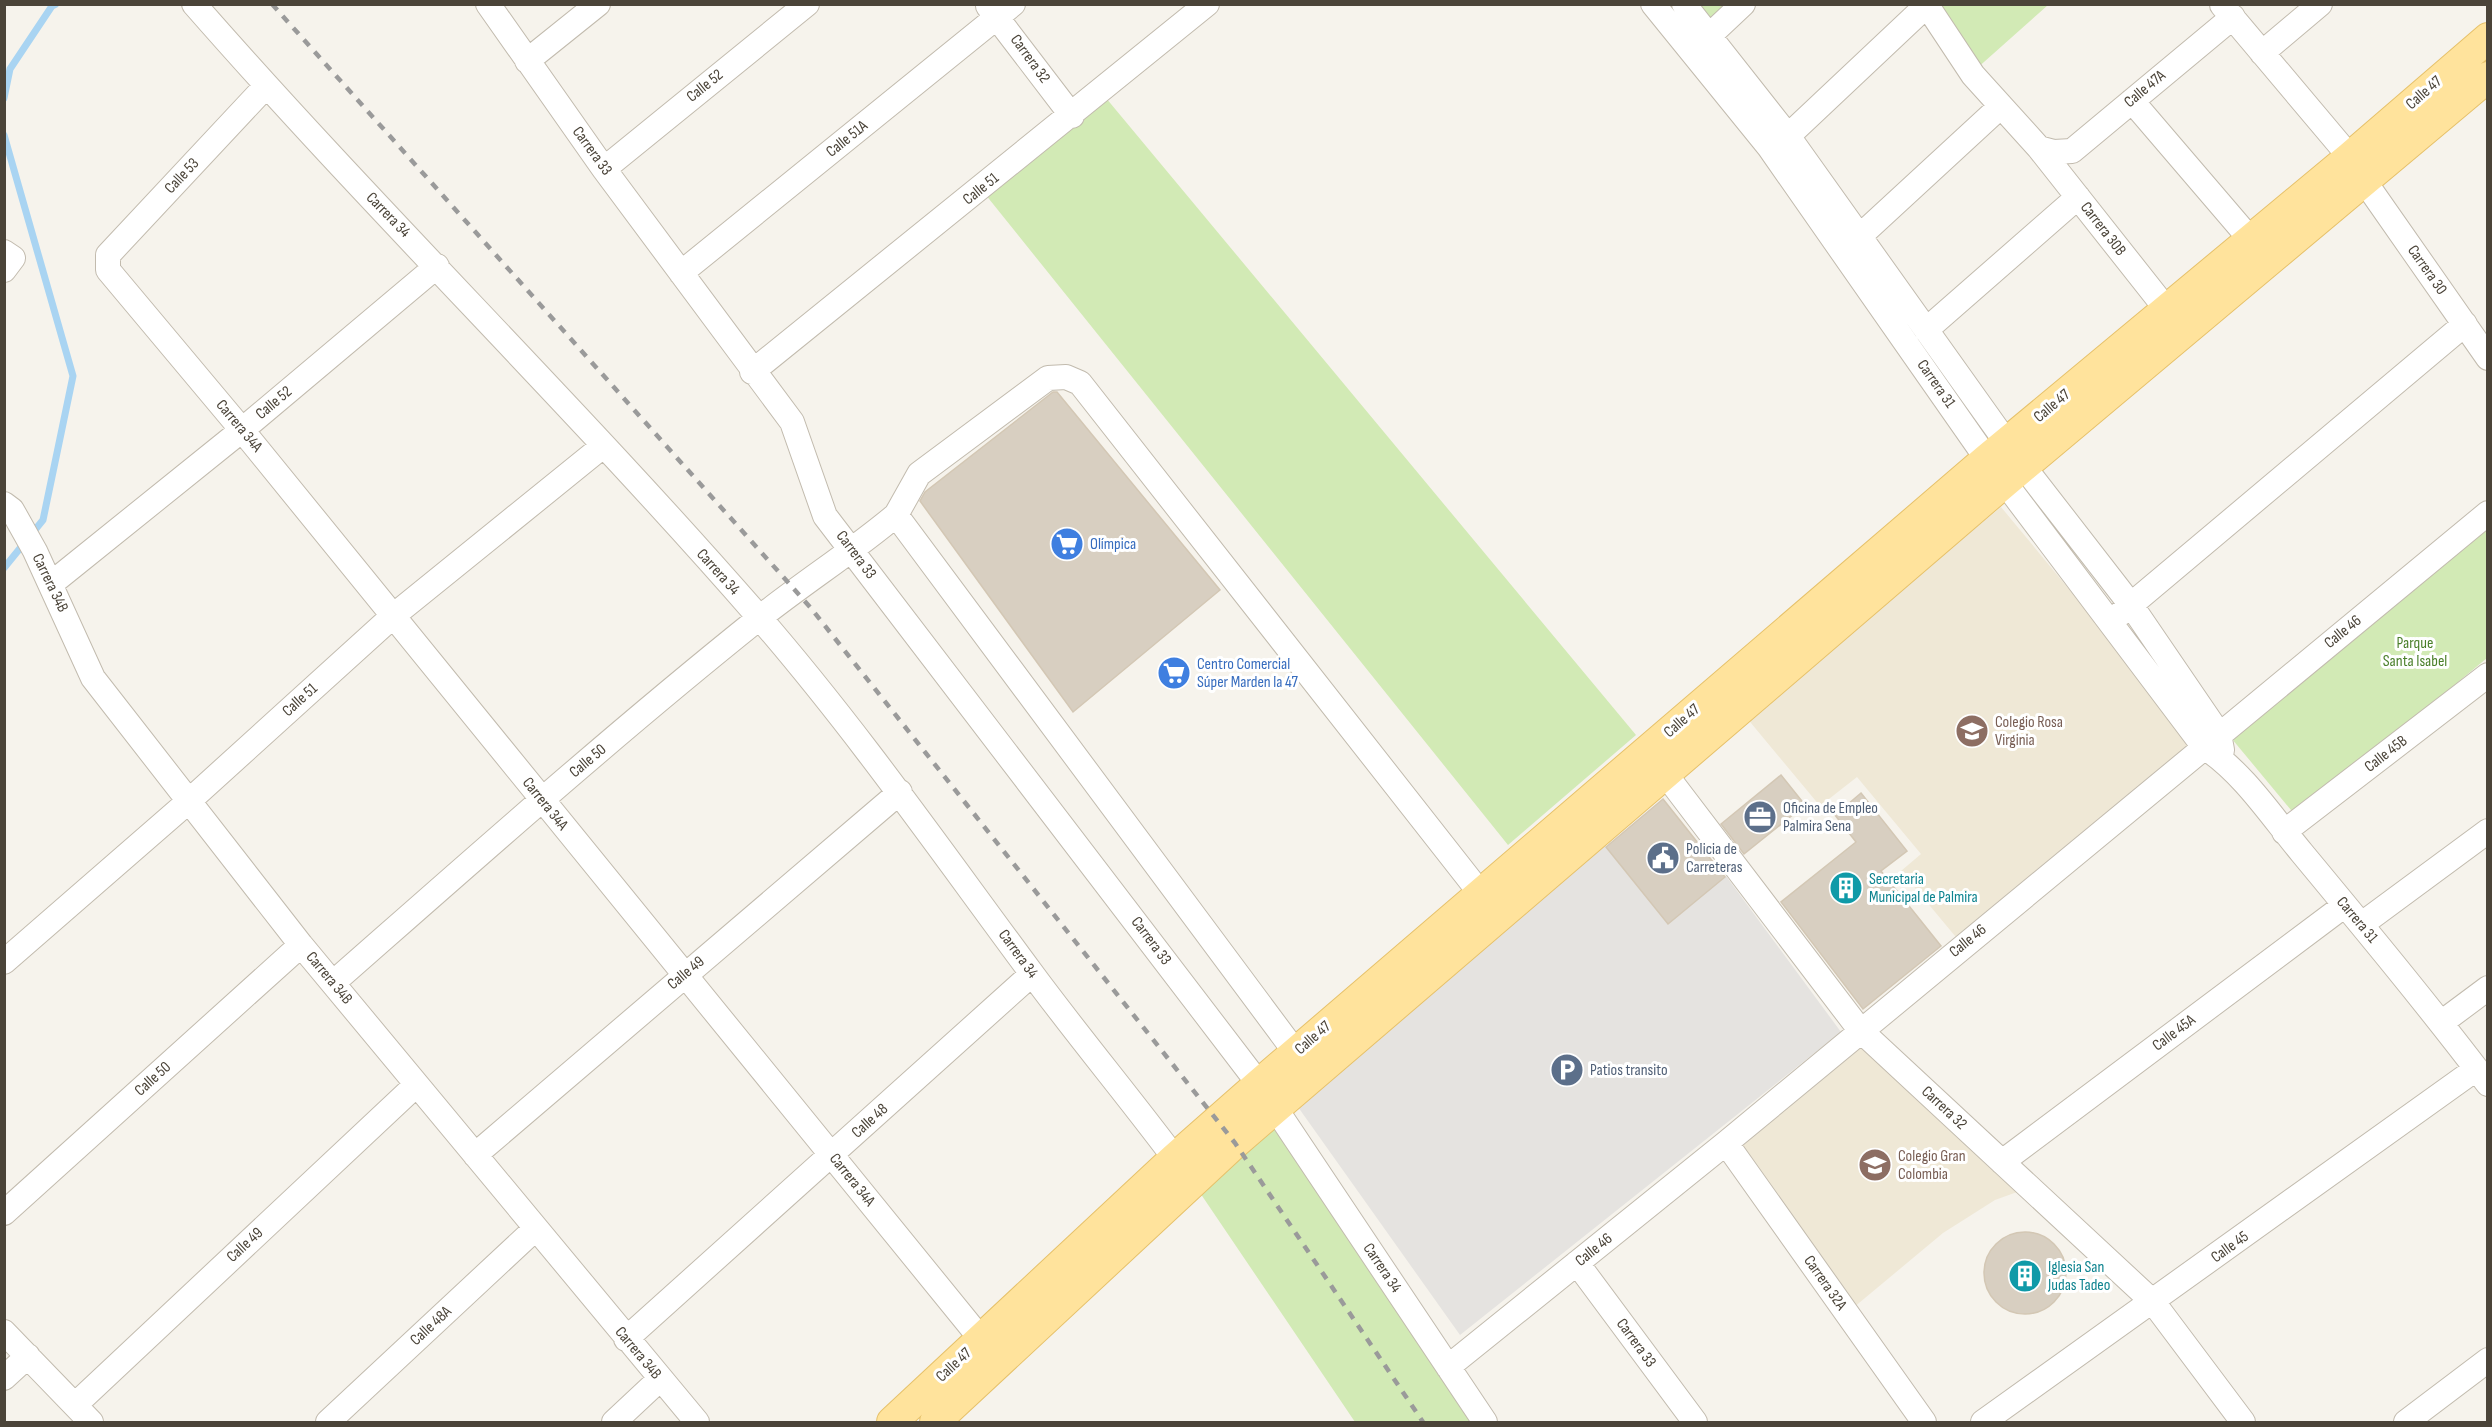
<svg xmlns="http://www.w3.org/2000/svg" width="2492" height="1427" font-family="'Sofia Sans Condensed',sans-serif">
<rect width="100%" height="100%" fill="#f6f3ec"/>
<path fill="#efe8d6" d="M 2001,507 L 2198,745 L 1960,942 L 1901,871 L 1921,854 L 1857,777 L 1820,806 L 1746,717 Z
M 1860,1030 L 2031,1187 L 1995,1200 L 1943,1233 L 1847,1313 L 1726,1143 Z"/>
<path fill="#d2eab5" d="M 1684,5 L 1743,5 L 1709,36 Z
M 1937,5 L 2048,5 L 1975,70 Z
M 1101,92 L 1636,735 L 1508,845 L 981,189 Z
M 2487,527 L 2487,658 L 2296,816 L 2232,739 Z
M 1276,1109 L 1485,1422 L 1355,1422 L 1192,1181 Z"/>
<path fill="#e5e3e0" d="M 1600,840 L 1668,923 L 1726,876 L 1841,1032 L 1460,1335 L 1298,1107 Z"/>
<g fill="none" stroke-linecap="round" stroke-linejoin="round">
<path stroke="#a9d4f2" stroke-width="7" d="M 4,98 L 10,69 L 52,6 L 56,4
M 4,135 L 73,376 L 43,520 L 4,568"/>
</g>
<path fill="#d8cfc1" stroke="#d3c7b4" stroke-width="1.5" d="M 1053,392 L 1057,392 L 1220,590 L 1073,712 L 920,501 L 925,492 Z
M 1781,775 L 1805,805 L 1744,854 L 1721,824 Z
M 1861,793 L 1907,851 L 1881,871 L 1941,946 L 1863,1009 L 1781,902 L 1856,842 L 1835,815 Z
M 1663,799 L 1725,877 L 1668,924 L 1606,847 Z
M1984 1273a41 41 0 1 1 82 0a41 41 0 1 1-82 0Z"/>
<g fill="none" stroke-linecap="round" stroke-linejoin="round">
<g stroke="#c2bbae" stroke-width="26">
<path id="minor" d="M 194,4 C 377,213 576,407 758,616 C 856,729 941,851 1030,971 C 1080,1039 1135,1104 1185,1172
M 488,4 L 604,169 L 792,422 L 825,516 L 1259,1084 L 1485,1422
M 1653,4 L 1769,147 L 1987,459 L 2204,747 C 2243,772 2272,817 2302,853 C 2365,929 2428,1005 2488,1084
M 1684,4 L 1788,136 L 2024,467 L 2131,605 L 2219,734 L 2222,750
M 1926,4 L 1973,75 L 2039,148 L 2054,152 L 2072,151 L 2233,17
M 2222,5 L 2350,157
M 988,6 L 1072,116
M 1709,36 L 1743,4
M 2262,53 L 2320,4
M 527,61 L 598,4
M 266,86 L 108,255 L 108,270 L 242,430 L 981,1339
M 2132,101 L 2251,240
M 1788,136 L 1926,6
M 2039,148 L 2167,310
M 604,169 L 807,4
M 2365,182 L 2488,358
M 1860,236 L 2001,106
M 4,252 L 13,258 L 4,270
M 681,273 L 1013,4
M 1926,330 L 2078,197
M 752,372 L 1207,4
M 4,504 L 12,510 L 35,551 L 93,678 L 301,945 L 697,1422
M 52,583 L 242,430 L 437,266
M 2120,614 L 2465,324
M 1666,775 L 1860,1030 L 2153,1302 L 2243,1422
M 2284,832 L 2488,675
M 2362,924 L 2488,831
M 4,962 L 189,801 L 393,616 L 603,446
M 333,983 C 473,860 612,736 758,619 C 803,583 852,552 896,515
M 2441,1023 L 2488,988
M 1296,1053 L 896,515 L 919,474 L 1048,378 L 1066,377 L 1080,383 L 1481,894
M 1726,1143 L 1924,1422
M 475,1155 L 900,792
M 2002,1162 L 2345,905
M 4,1213 L 301,945
M 1577,1263 L 1695,1422
M 4,1332 L 91,1422
M 626,1339 L 1032,974
M 1448,1367 L 1726,1143 L 2488,513
M 4,1378 L 28,1356
M 75,1405 L 416,1085
M 328,1422 L 535,1229
M 614,1422 L 660,1379
M 1983,1422 L 2476,1069
M 2406,1422 L 2488,1360"/>
</g>
<g stroke="#e6c16a" stroke-width="32">
<path id="major" d="M 892,1422 L 1175,1158 L 1259,1084 L 1987,459 L 2350,157 L 2488,38
M 935,1422 L 1235,1143 L 2005,482 L 2488,77"/>
</g>
<use href="#minor" stroke="#fff" stroke-width="24"/>
<use href="#major" stroke="#ffe39c" stroke-width="30"/>
<path stroke="#9a9a9a" stroke-width="4.5" stroke-dasharray="8 8" stroke-linecap="butt" d="M 272,4 L 810,607 L 1235,1143 L 1423,1422"/>
</g>
<defs>
<g id="supermarket-disc" transform="scale(1.725)"><circle r="9.5" fill="#3f7fe0" stroke="#fff"/><path d="M-6-5.5h2.5l.6 2H6L4.5 2H-2.5L-4.4-4H-6ZM-1.5 3.2a1.3 1.3 0 1 0 .1 0ZM3 3.2a1.3 1.3 0 1 0 .1 0Z" fill="#fff"/></g>
<g id="school-disc" transform="scale(1.725)"><circle r="9.5" fill="#8d6e63" stroke="#fff"/><path d="M0-5L7-2L0 1L-7-2ZM-4 1L0 2.5L4 1V4Q0 6-4 4Z" fill="#fff"/></g>
<g id="office-disc" transform="scale(1.725)"><circle r="9.5" fill="#5c6f8a" stroke="#fff"/><path d="M-6-3h4V-5.5h4V-3h4V5H-6ZM-1-4.5V-3h2v-1.5ZM-6 0V1H6V0Z" fill="#fff"/></g>
<g id="civic-disc" transform="scale(1.725)"><circle r="9.5" fill="#5c6f8a" stroke="#fff"/><path d="M-.6-6.5H3V-4.5H.6V-3L4-1V1h2V6H-6V1h2V-1L-.6-3ZM-1.2 2.5V6h2.4V2.5Z" fill="#fff"/></g>
<g id="building-disc" transform="scale(1.725)"><circle r="9.5" fill="#0f9aa8" stroke="#fff"/><path d="M-4-6H4V6H1V3H-1V6H-4ZM-2.5-4.3h1.7v1.8h-1.7ZM.8-4.3h1.7v1.8H.8ZM-2.5-1h1.7V.8h-1.7ZM.8-1h1.7V.8H.8Z" fill="#fff"/></g>
<g id="parking-disc" transform="scale(1.725)"><circle r="9.5" fill="#5c6f8a" stroke="#fff"/><path d="M-3.5-5.5H1a3.5 3.5 0 0 1 0 7H-1V5.5H-3.5ZM-1-3.4V-.6H.8a1.4 1.4 0 0 0 0-2.8Z" fill="#fff"/></g>
</defs>
<g fill-rule="evenodd">
<use href="#supermarket-disc" x="1067" y="544"/>
<use href="#supermarket-disc" x="1174" y="673"/>
<use href="#school-disc" x="1972" y="731"/>
<use href="#office-disc" x="1760" y="817"/>
<use href="#civic-disc" x="1663" y="858"/>
<use href="#building-disc" x="1846" y="888"/>
<use href="#parking-disc" x="1567" y="1070"/>
<use href="#school-disc" x="1875" y="1165"/>
<use href="#building-disc" x="2025" y="1276"/>
</g>
<g text-anchor="middle" dominant-baseline="central" stroke-width="6" stroke-linejoin="round" paint-order="stroke">
<g font-size="16" fill="#4b4439" stroke="#fff">
<text transform="translate(1030 59) rotate(54)">Carrera 32</text>
<text transform="translate(705 86) rotate(-39)">Calle 52</text>
<text transform="translate(2145 89) rotate(-40)">Calle 47A</text>
<text transform="translate(2424 93) rotate(-41)">Calle 47</text>
<text transform="translate(847 139) rotate(-39)">Calle 51A</text>
<text transform="translate(592 151) rotate(54)">Carrera 33</text>
<text transform="translate(182 176) rotate(-47)">Calle 53</text>
<text transform="translate(981 189) rotate(-39)">Calle 51</text>
<text transform="translate(388 215) rotate(46)">Carrera 34</text>
<text transform="translate(2103 229) rotate(52)">Carrera 30B</text>
<text transform="translate(2427 270) rotate(55)">Carrera 30</text>
<text transform="translate(1936 384) rotate(55)">Carrera 31</text>
<text transform="translate(274 403) rotate(-40)">Calle 52</text>
<text transform="translate(2052 406) rotate(-40)">Calle 47</text>
<text transform="translate(239 426) rotate(50)">Carrera 34A</text>
<text transform="translate(856 555) rotate(53)">Carrera 33</text>
<text transform="translate(718 572) rotate(48)">Carrera 34</text>
<text transform="translate(50 583) rotate(64)">Carrera 34B</text>
<text transform="translate(2343 632) rotate(-39)">Calle 46</text>
<text transform="translate(300 700) rotate(-42)">Calle 51</text>
<text transform="translate(1682 721) rotate(-41)">Calle 47</text>
<text transform="translate(2386 754) rotate(-38)">Calle 45B</text>
<text transform="translate(588 761) rotate(-40)">Calle 50</text>
<text transform="translate(545 804) rotate(51)">Carrera 34A</text>
<text transform="translate(2357 920) rotate(50)">Carrera 31</text>
<text transform="translate(1151 941) rotate(53)">Carrera 33</text>
<text transform="translate(1968 941) rotate(-39)">Calle 46</text>
<text transform="translate(1018 954) rotate(54)">Carrera 34</text>
<text transform="translate(686 973) rotate(-40)">Calle 49</text>
<text transform="translate(329 978) rotate(50)">Carrera 34B</text>
<text transform="translate(2174 1033) rotate(-37)">Calle 45A</text>
<text transform="translate(1313 1038) rotate(-41)">Calle 47</text>
<text transform="translate(153 1079) rotate(-42)">Calle 50</text>
<text transform="translate(1944 1108) rotate(43)">Carrera 32</text>
<text transform="translate(870 1121) rotate(-42)">Calle 48</text>
<text transform="translate(852 1180) rotate(51)">Carrera 34A</text>
<text transform="translate(245 1245) rotate(-43)">Calle 49</text>
<text transform="translate(2230 1247) rotate(-36)">Calle 45</text>
<text transform="translate(1594 1250) rotate(-39)">Calle 46</text>
<text transform="translate(1382 1268) rotate(56)">Carrera 34</text>
<text transform="translate(1825 1283) rotate(55)">Carrera 32A</text>
<text transform="translate(431 1326) rotate(-43)">Calle 48A</text>
<text transform="translate(1636 1343) rotate(54)">Carrera 33</text>
<text transform="translate(638 1353) rotate(50)">Carrera 34B</text>
<text transform="translate(954 1365) rotate(-43)">Calle 47</text>
</g>
<g font-size="16" fill="#366cbe" stroke="#fff" text-anchor="start">
<text x="1090" y="544">Olímpica</text>
<text x="1197" y="664">Centro Comercial<tspan x="1197" dy="18">Súper Marden la 47</tspan></text>
</g>
<g font-size="16" fill="#4a7f2a" stroke="#fff">
<text x="2415" y="643">Parque<tspan x="2415" dy="18">Santa Isabel</tspan></text>
</g>
<g font-size="16" fill="#785e54" stroke="#fff" text-anchor="start">
<text x="1995" y="722">Colegio Rosa<tspan x="1995" dy="18">Virginia</tspan></text>
<text x="1898" y="1156">Colegio Gran<tspan x="1898" dy="18">Colombia</tspan></text>
</g>
<g font-size="16" fill="#4e5e75" stroke="#fff" text-anchor="start">
<text x="1783" y="808">Oficina de Empleo<tspan x="1783" dy="18">Palmira Sena</tspan></text>
<text x="1686" y="849">Policia de<tspan x="1686" dy="18">Carreteras</tspan></text>
<text x="1590" y="1070">Patios transito</text>
</g>
<g font-size="16" fill="#0d838f" stroke="#fff" text-anchor="start">
<text x="1869" y="879">Secretaria<tspan x="1869" dy="18">Municipal de Palmira</tspan></text>
<text x="2048" y="1267">Iglesia San<tspan x="2048" dy="18">Judas Tadeo</tspan></text>
</g>
</g>
<rect width="2492" height="1427" fill="none" stroke="#4b4439" stroke-width="12"/>
</svg>
